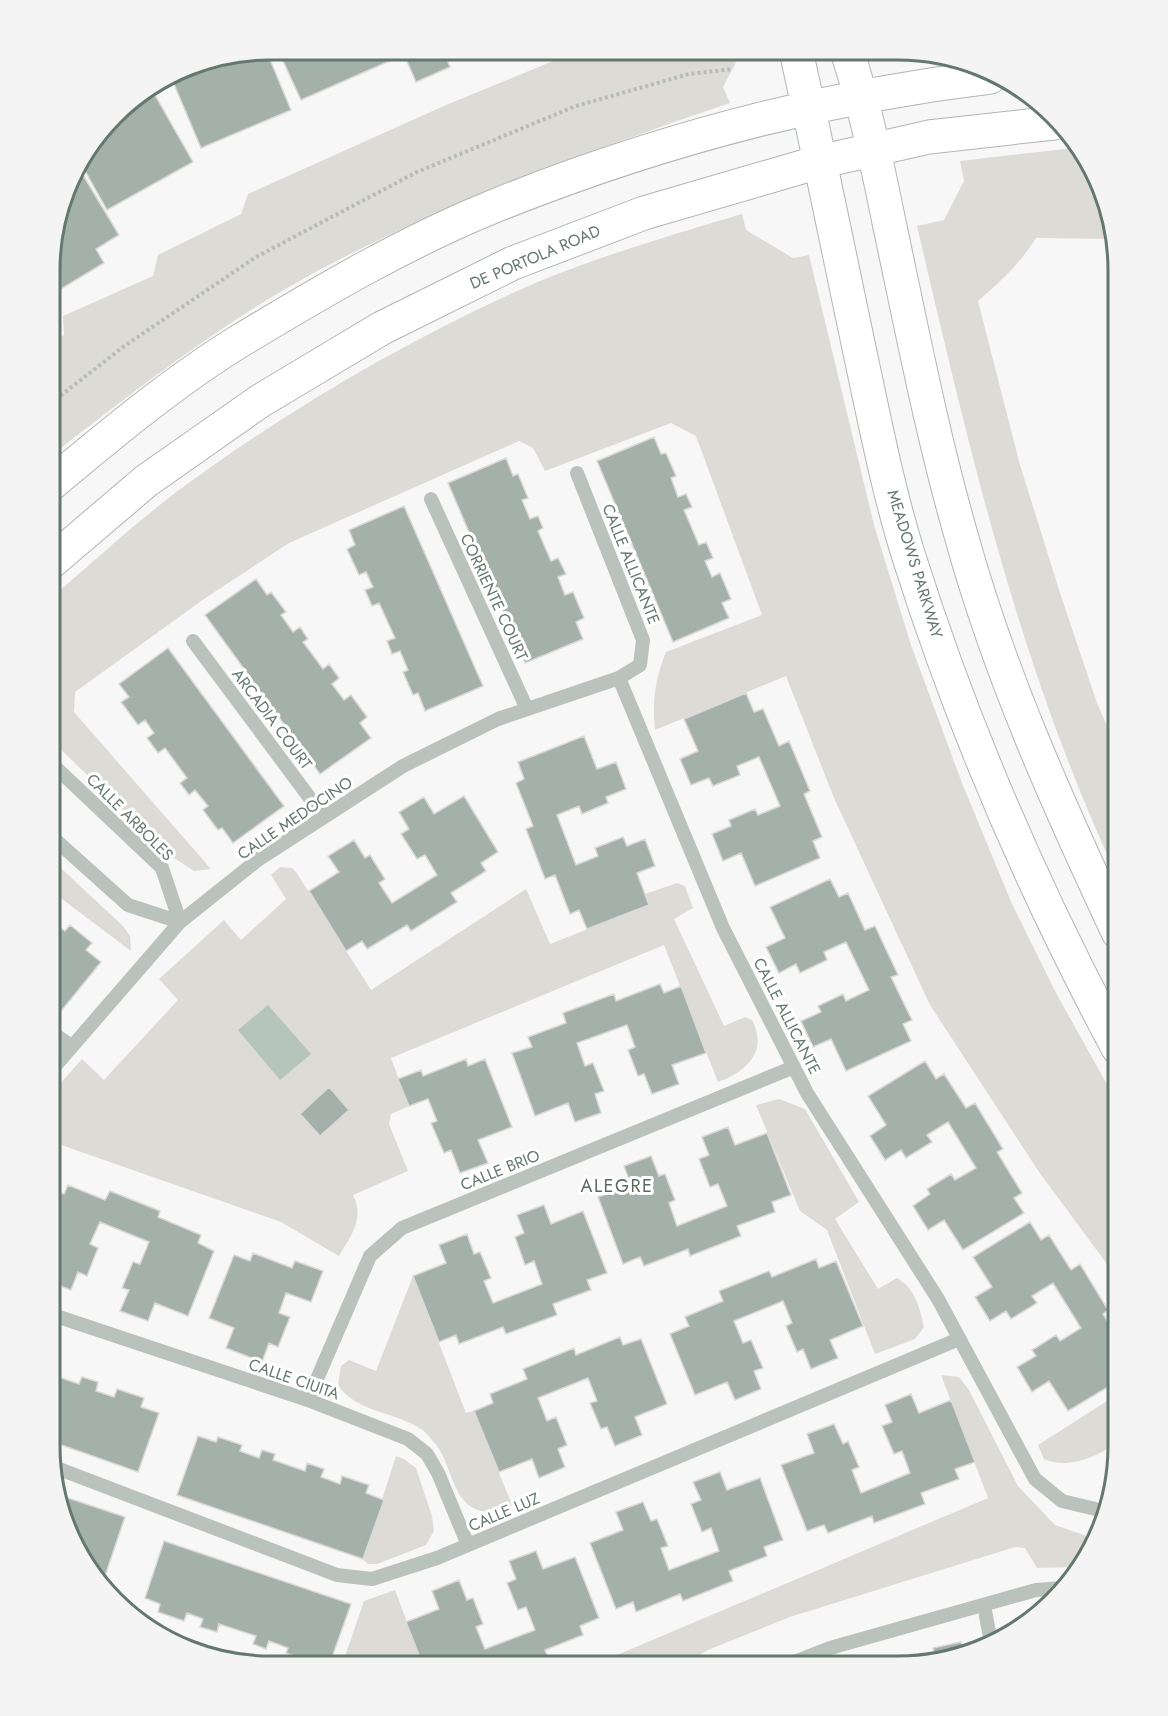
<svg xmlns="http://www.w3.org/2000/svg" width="1168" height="1716" font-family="Jost,sans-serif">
<rect width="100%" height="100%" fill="#f8f7f7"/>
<path fill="#dddbd6" d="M 580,50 L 742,51 L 723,87 L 730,103 C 592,150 452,200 323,268 C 225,320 138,388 51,456 L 51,342 L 64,335 L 63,316 L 153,276 L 158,255 L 241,214 L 248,194 L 446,105 Z
M 1073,148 L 1102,185 L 1112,239 L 1036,238 C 1020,264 1001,281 978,301 L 1020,465 L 1060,593 L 1097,703 L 1118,751 L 1118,878 C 1019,667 970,452 917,226 L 944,220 L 964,181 L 960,161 Z
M 742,214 L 746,230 L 793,258 L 809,255 L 874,525 L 911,645 L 962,783 L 1012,904 L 1056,993 L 1118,1104 L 1118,1279 L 1039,1172 L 930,1005 L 834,798 L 786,676 L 655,730 C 652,702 655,679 666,652 L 762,615 L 696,436 L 671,423 L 545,471 L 533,448 L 519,441 L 289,543 L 204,599 L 75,692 L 74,712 L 211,869 L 194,871 L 171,856 L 51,740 L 51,598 C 100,556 148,511 201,474 C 299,404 405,342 515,292 C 587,259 666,237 742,214 Z
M 50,858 L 123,926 L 130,936 L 131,951 L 50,890 Z
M 280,867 L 292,868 L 296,872 L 371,990 L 526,889 L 550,944 L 649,905 L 645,894 L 677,883 L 685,886 L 693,908 L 674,919 L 724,1026 L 745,1017 L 752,1020 C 769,1052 745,1072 718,1082 L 664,945 L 391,1058 L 409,1106 L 391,1114 L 389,1124 L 408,1171 L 353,1195 C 365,1219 351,1235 339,1256 L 281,1222 L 50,1141 L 50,1095 L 82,1059 L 104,1080 L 178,1000 L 159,979 L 224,920 L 241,940 L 286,899 L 271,875 Z
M 779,1099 L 805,1109 L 859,1202 L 835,1219 L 878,1289 L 897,1278 C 915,1288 920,1308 924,1327 L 915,1339 L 875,1354 L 827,1230 L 800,1211 L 756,1105 Z
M 413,1276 L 466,1413 L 474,1411 L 512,1505 C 506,1510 499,1512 491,1512 C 451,1512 454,1465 434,1442 C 430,1438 426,1432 421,1429 C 394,1411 357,1413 338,1385 L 341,1366 L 349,1360 L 376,1371 Z
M 941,1375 L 959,1377 L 969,1390 L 1018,1486 L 1055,1525 L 1095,1539 L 1080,1567 L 1037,1568 L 1025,1548 L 1015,1547 L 790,1617 L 708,1650 L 681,1666 L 591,1666 L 988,1498 Z
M 1118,1394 L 1118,1440 C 1101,1457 1066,1470 1044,1459 L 1038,1445 Z
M 396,1456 L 404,1459 L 416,1468 L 432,1516 L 434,1531 L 426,1545 L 377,1564 L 368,1564 L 363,1559 Z
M 395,1590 L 423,1665 L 342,1665 L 364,1601 Z"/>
<path fill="#b6c5bc" d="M 268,1005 L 311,1054 L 280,1080 L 238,1030 Z"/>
<path fill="#a4b1aa" stroke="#dad9d9" stroke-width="1.5" d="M 266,50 L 291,110 L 201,148 L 171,77 L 210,59 Z
M 278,50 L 390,50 L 394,59 L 301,100 Z
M 402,50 L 443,50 L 450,67 L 416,82 Z
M 155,95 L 193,162 L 107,210 L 79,160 L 113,118 Z
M 77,165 L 119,235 L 96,249 L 104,263 L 51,295 L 51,241 Z
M 654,437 L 661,454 L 666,453 L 676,476 L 671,478 L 678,497 L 686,494 L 692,507 L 684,510 L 699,545 L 706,542 L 713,558 L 705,561 L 712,577 L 720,573 L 731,599 L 722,603 L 729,618 L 673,642 L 597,461 Z
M 506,458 L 513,476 L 518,474 L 528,498 L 522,500 L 530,519 L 538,516 L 543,528 L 538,531 L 551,561 L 558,558 L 566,574 L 558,577 L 565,595 L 573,592 L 584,618 L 576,622 L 583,639 L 525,663 L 448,483 Z
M 404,506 L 483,686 L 425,711 L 418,693 L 413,695 L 403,672 L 408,670 L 400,651 L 392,654 L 387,641 L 395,638 L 379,603 L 372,606 L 365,590 L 373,587 L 366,572 L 359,575 L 347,549 L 355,545 L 349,530 Z
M 256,579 L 267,595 L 271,592 L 286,612 L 281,615 L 293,632 L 300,627 L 308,639 L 303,642 L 323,669 L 329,664 L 339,678 L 332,684 L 344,700 L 351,695 L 367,717 L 360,723 L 371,738 L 320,774 L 205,615 Z
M 168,648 L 284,806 L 233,843 L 222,828 L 218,830 L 203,810 L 208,806 L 195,790 L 189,795 L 180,783 L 187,778 L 165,748 L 158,753 L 147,738 L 154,733 L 145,720 L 138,725 L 121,702 L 129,697 L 119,684 Z
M 746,693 L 754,712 L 763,709 L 779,746 L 789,741 L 810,791 L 804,794 L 822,837 L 813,841 L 820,858 L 755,886 L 741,853 L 723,861 L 712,834 L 731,826 L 729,820 L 755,809 L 758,815 L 780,806 L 759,757 L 737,766 L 740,775 L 713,786 L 709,778 L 691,785 L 680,759 L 698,751 L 684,719 Z
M 584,736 L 597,769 L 616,762 L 626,789 L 606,797 L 608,803 L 582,814 L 579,806 L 557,815 L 576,865 L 598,856 L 595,848 L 623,837 L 627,846 L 645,839 L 655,866 L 637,873 L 649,905 L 587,929 L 579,910 L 570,914 L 555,875 L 545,879 L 526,829 L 533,826 L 516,783 L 524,779 L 518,762 Z
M 464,796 L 498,852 L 481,863 L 486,871 L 451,893 L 457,902 L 411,931 L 407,925 L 367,949 L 362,941 L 346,951 L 309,891 L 339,872 L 328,856 L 354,840 L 365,858 L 370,855 L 385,879 L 379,883 L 392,903 L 437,875 L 425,855 L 417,859 L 401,834 L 409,829 L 399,812 L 424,797 L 434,814 Z
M 830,879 L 839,897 L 848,893 L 865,930 L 875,926 L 898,975 L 891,977 L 912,1020 L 903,1024 L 911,1041 L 846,1071 L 831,1039 L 813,1047 L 801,1021 L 821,1012 L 818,1006 L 843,994 L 846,1001 L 869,990 L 846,942 L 824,952 L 827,960 L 800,973 L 796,964 L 779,973 L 766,947 L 785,938 L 770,907 Z
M 50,920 L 65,931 L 70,925 L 92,943 L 86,950 L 101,962 L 62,1010 L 50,1001 Z
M 660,984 L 664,993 L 681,986 L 706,1053 L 672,1065 L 679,1084 L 652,1094 L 644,1074 L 638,1076 L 628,1050 L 635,1047 L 627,1025 L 577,1043 L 585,1066 L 593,1063 L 604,1091 L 595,1094 L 601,1113 L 575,1122 L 568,1103 L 535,1116 L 512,1053 L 532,1047 L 528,1037 L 566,1023 L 563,1013 L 614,994 L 616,1001 Z
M 466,1059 L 468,1066 L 485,1059 L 512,1127 L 478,1140 L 488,1163 L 460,1173 L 451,1150 L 444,1153 L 431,1123 L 437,1121 L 428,1099 L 409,1106 L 398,1079 L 421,1070 L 423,1076 Z
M 925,1061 L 936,1079 L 944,1074 L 966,1108 L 975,1103 L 1003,1149 L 997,1152 L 1022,1193 L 1014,1198 L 1024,1213 L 963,1250 L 944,1220 L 928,1230 L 913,1206 L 930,1194 L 927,1189 L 951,1174 L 955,1180 L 976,1168 L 948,1122 L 927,1135 L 932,1142 L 906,1158 L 901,1150 L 885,1160 L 870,1136 L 886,1125 L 868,1096 Z
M 329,1087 L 349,1110 L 320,1136 L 300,1114 Z
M 728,1127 L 735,1145 L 767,1133 L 791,1195 L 772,1202 L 775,1212 L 737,1226 L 741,1236 L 690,1256 L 688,1249 L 644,1266 L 640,1257 L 623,1264 L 598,1197 L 631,1185 L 624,1166 L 651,1156 L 659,1176 L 665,1174 L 675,1200 L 669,1203 L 677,1226 L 727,1206 L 718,1184 L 710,1187 L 699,1159 L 709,1155 L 702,1137 Z
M 68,1185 L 105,1200 L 110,1191 L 160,1211 L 158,1217 L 201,1235 L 198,1243 L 214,1251 L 188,1316 L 155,1303 L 148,1321 L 120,1311 L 129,1290 L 122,1288 L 133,1262 L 140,1264 L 149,1242 L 100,1222 L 90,1244 L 98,1248 L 87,1276 L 78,1272 L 71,1290 L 50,1282 L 52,1261 L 50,1260 L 50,1189 L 64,1194 Z
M 544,1205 L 551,1224 L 583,1211 L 607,1273 L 587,1280 L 591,1290 L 553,1304 L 557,1315 L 506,1334 L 503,1327 L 459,1344 L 456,1335 L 439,1342 L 413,1276 L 446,1263 L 439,1245 L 467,1234 L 474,1254 L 480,1252 L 491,1278 L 484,1281 L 493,1303 L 542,1284 L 534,1261 L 525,1265 L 515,1237 L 524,1233 L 517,1215 Z
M 1030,1222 L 1041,1240 L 1049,1235 L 1071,1270 L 1080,1264 L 1108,1310 L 1103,1314 L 1118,1339 L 1118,1381 L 1068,1411 L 1049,1381 L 1032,1392 L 1017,1367 L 1036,1356 L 1032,1350 L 1056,1335 L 1060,1341 L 1081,1328 L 1053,1283 L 1032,1296 L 1037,1303 L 1011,1319 L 1006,1311 L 990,1321 L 975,1297 L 992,1287 L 973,1257 Z
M 253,1253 L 292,1268 L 295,1261 L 323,1271 L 311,1302 L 286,1293 L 279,1313 L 290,1317 L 278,1347 L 269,1343 L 262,1362 L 226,1348 L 234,1328 L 209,1318 L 234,1255 L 250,1261 Z
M 816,1259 L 819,1268 L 836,1261 L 863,1326 L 830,1340 L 838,1358 L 811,1369 L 803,1349 L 797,1352 L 786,1326 L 792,1323 L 783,1301 L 734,1321 L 743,1343 L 751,1340 L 763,1368 L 754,1371 L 761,1389 L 735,1400 L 727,1382 L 695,1395 L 670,1334 L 689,1326 L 685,1317 L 723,1301 L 719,1291 L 769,1271 L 772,1277 Z
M 620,1337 L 623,1345 L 641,1339 L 667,1404 L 635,1417 L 642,1435 L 615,1446 L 607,1427 L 601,1429 L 590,1403 L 597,1401 L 588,1378 L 538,1398 L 547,1421 L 556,1417 L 567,1445 L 558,1449 L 565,1467 L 539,1478 L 532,1459 L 499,1472 L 474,1411 L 493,1403 L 490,1394 L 527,1379 L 523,1369 L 574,1348 L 576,1355 Z
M 50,1374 L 79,1384 L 82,1377 L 98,1382 L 96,1391 L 114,1397 L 117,1389 L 144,1398 L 141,1407 L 159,1413 L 138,1472 L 50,1441 Z
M 911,1394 L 919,1413 L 951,1400 L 975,1462 L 955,1469 L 959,1479 L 921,1493 L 925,1504 L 874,1523 L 872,1516 L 828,1533 L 824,1525 L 807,1531 L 781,1465 L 814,1453 L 807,1434 L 834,1424 L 843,1444 L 848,1441 L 859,1467 L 852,1470 L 861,1493 L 910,1473 L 902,1451 L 894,1454 L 882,1426 L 892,1422 L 885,1405 Z
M 198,1436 L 216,1442 L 218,1437 L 242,1445 L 240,1451 L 259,1458 L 262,1450 L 275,1454 L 273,1460 L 305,1471 L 307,1463 L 324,1469 L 321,1477 L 340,1484 L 342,1476 L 369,1485 L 366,1493 L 384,1500 L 363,1559 L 177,1495 Z
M 720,1472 L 727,1490 L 760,1478 L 783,1540 L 764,1547 L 767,1556 L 729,1571 L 733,1581 L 683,1601 L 680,1594 L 636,1612 L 633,1602 L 616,1609 L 590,1543 L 623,1530 L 616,1512 L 643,1502 L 651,1521 L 657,1519 L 668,1546 L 661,1548 L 669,1570 L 719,1551 L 711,1528 L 702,1532 L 691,1504 L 701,1500 L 693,1482 Z
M 59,1495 L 125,1517 L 105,1576 L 100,1575 L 66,1531 Z
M 164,1541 L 351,1604 L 330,1663 L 312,1657 L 310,1661 L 286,1653 L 288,1648 L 269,1641 L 266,1649 L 253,1644 L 256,1636 L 219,1624 L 217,1632 L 200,1627 L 203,1619 L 187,1613 L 184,1621 L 158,1612 L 160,1604 L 145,1598 Z
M 536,1551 L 543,1569 L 575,1557 L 599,1618 L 580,1626 L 583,1635 L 545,1650 L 549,1660 L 535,1665 L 423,1665 L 406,1622 L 439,1609 L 432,1591 L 459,1580 L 467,1600 L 473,1598 L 483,1624 L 476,1627 L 485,1649 L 535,1630 L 526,1607 L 518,1610 L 507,1583 L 516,1579 L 509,1561 Z
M 961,1642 L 964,1653 L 935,1659 L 933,1648 Z"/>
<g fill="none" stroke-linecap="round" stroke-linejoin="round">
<g stroke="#adb7b2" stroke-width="35">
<path id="secondary" d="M 796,51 C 819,154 840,258 862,362 C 876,427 889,494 909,557 C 963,728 1034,891 1118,1048
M 847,51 C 866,109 878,168 890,227 C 912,330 932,434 961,535 C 999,673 1058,804 1118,932
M 51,484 C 111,434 172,383 238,342 C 321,292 407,241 497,205 C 654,142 821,97 990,77
M 51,562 L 146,481 L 260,401 L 382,328 L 513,263 L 644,213 L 819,162 L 929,137 L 1054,123"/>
</g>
<path stroke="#b5bcb8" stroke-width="4" stroke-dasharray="3 3" stroke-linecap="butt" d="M 51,403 L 123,347 L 256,257 L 417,172 L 576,106 L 689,74 L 733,69"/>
<path stroke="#bac2be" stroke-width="14" d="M 431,499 L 527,709
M 193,641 L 324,817
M 619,678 L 723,928 L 807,1093 L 938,1299 L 1035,1479 L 1062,1501 L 1108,1512
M 51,763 L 162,868 L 180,922
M 50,835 L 128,905 L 180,922
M 50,1031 L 71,1046
M 50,1072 L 180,922 L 259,859 L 403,766 L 498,719 L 619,678 L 640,665 L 643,640 L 577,473
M 50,1314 L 308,1400 L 408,1439 L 427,1454 L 438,1473 L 468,1545
M 308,1400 L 370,1256 L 402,1228 L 794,1067
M 54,1467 L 337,1575 L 372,1579 L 437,1558 L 959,1339
M 984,1605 L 991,1643
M 784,1666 L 830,1648 L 1036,1590 L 1063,1588"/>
<use href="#secondary" stroke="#fff" stroke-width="33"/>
</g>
<g text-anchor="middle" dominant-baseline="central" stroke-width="6" stroke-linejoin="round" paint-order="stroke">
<g font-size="16" fill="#63786e" stroke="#fff">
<text transform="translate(535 257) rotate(-23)">DE PORTOLA ROAD</text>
<text transform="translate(631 564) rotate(68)">CALLE ALLICANTE</text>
<text transform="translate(915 564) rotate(73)">MEADOWS PARKWAY</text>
<text transform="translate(494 597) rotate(65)">CORRIENTE COURT</text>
<text transform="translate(272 719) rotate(53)">ARCADIA COURT</text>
<text transform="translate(130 817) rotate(45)">CALLE ARBOLES</text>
<text transform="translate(295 818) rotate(-34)">CALLE MEDOCINO</text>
<text transform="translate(787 1016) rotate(63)">CALLE ALLICANTE</text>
<text transform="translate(500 1170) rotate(-22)">CALLE BRIO</text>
<text transform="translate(294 1379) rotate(19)">CALLE CIUITA</text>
<text transform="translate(504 1512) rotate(-23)">CALLE LUZ</text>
</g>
<g font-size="18" letter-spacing="1.5" fill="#586a62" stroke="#fff">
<text x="617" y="1186">ALEGRE</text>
</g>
</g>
<path d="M0 0H1168V1716H0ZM270 60H898A210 210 0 0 1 1108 270V1446A210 210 0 0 1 898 1656H270A210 210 0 0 1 60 1446V270A210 210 0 0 1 270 60Z" fill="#f3f4f3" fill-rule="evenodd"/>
<path fill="none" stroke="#63786e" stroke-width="3" d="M270 60H898A210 210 0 0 1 1108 270V1446A210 210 0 0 1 898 1656H270A210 210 0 0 1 60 1446V270A210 210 0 0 1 270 60Z"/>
</svg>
